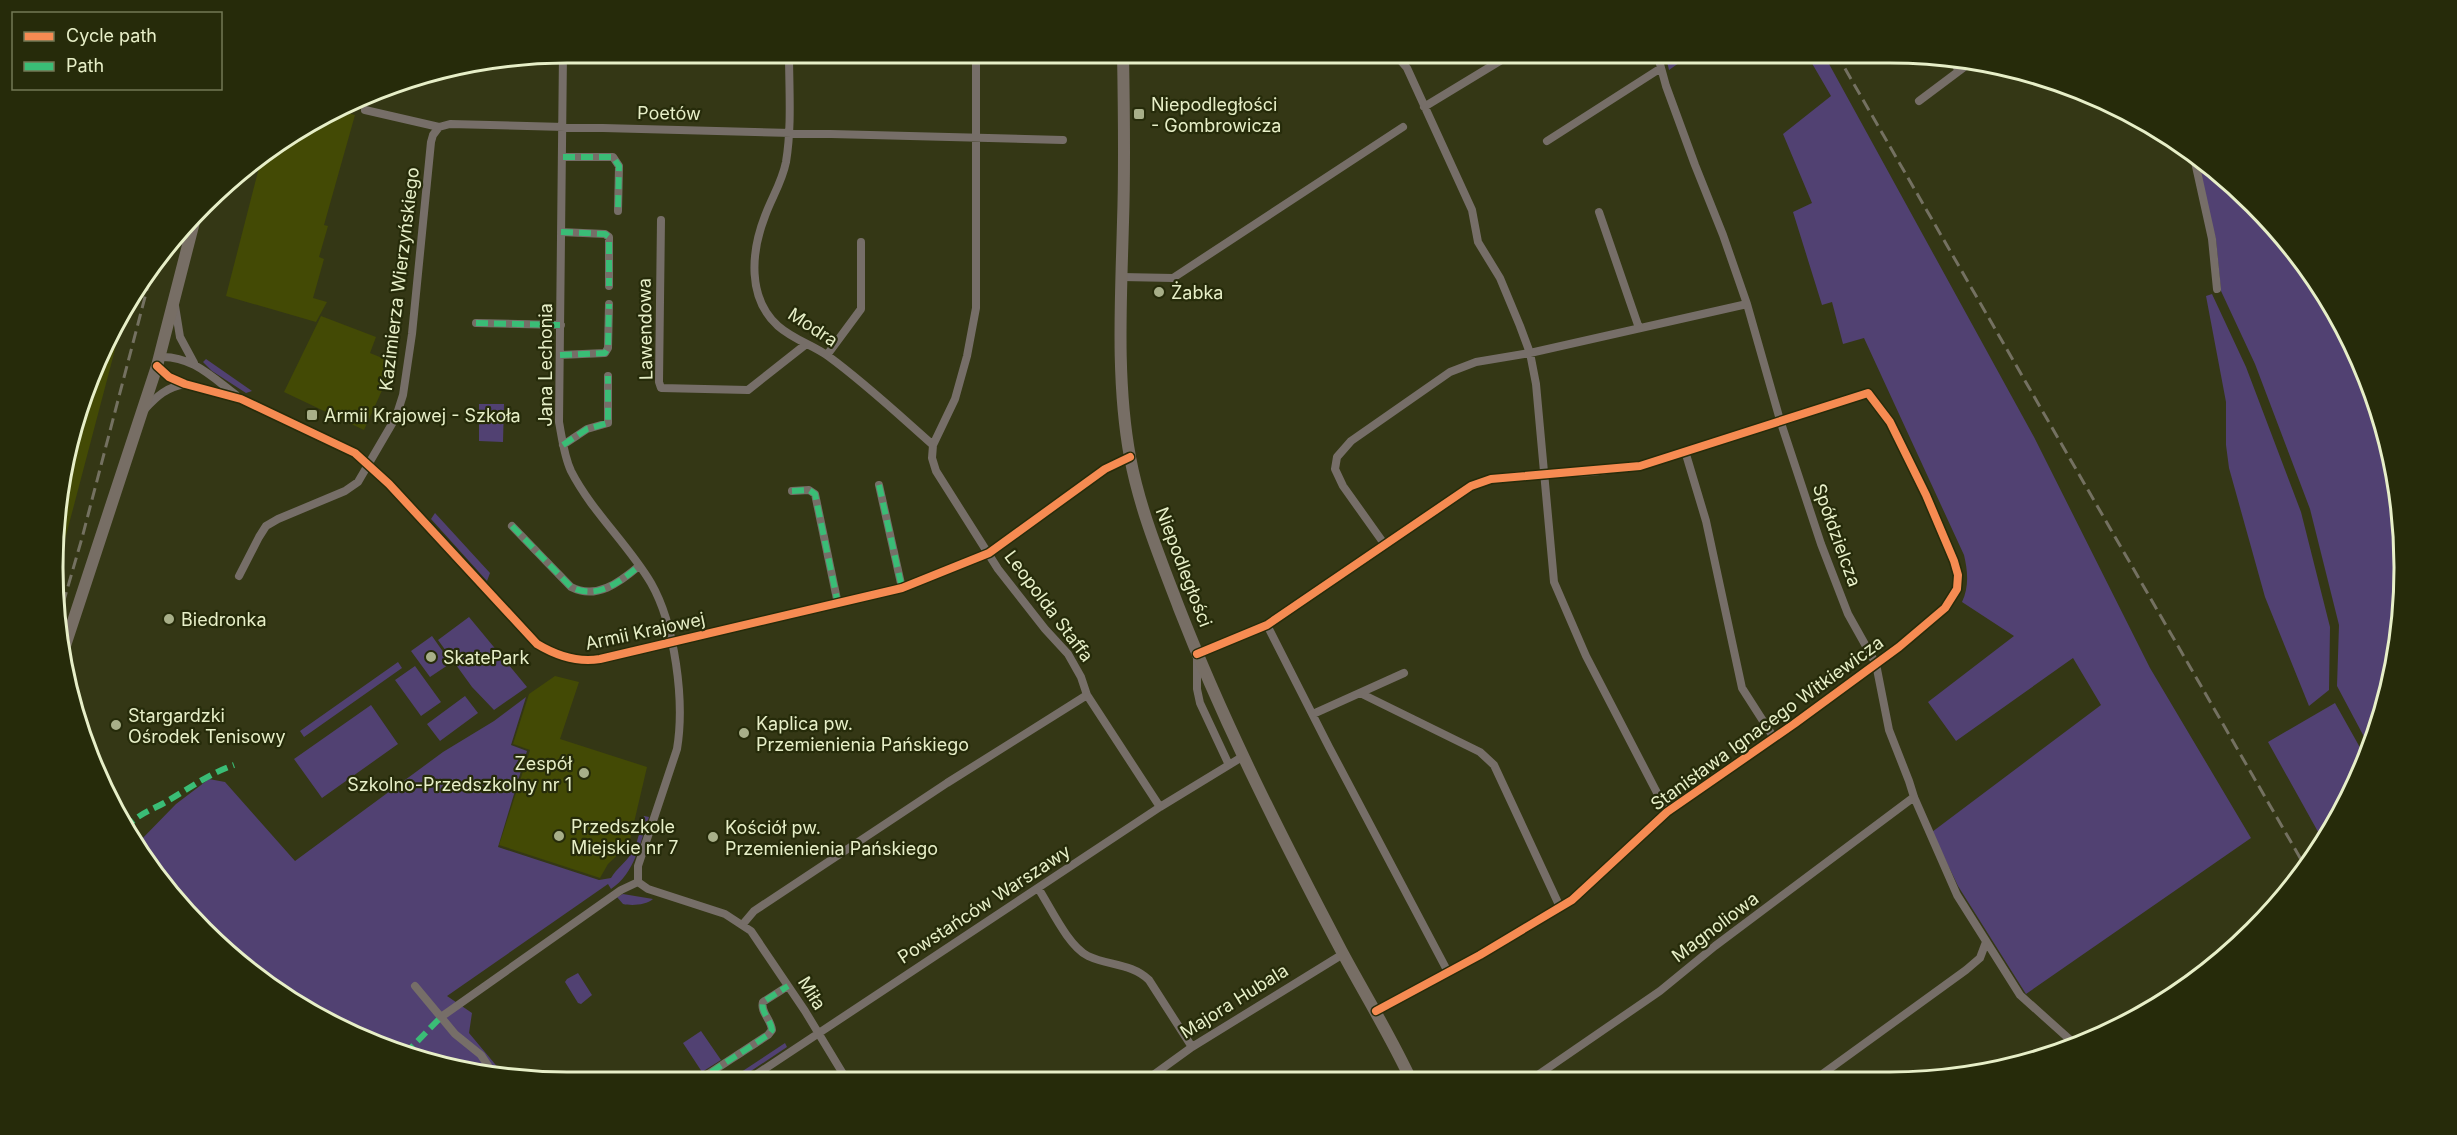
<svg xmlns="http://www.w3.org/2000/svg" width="2457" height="1135" font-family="Inter,sans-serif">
<rect width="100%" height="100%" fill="#343715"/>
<path fill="#434a05" d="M 335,110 L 355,115 L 324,225 L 328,226 L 319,257 L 324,259 L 313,298 L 327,302 L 316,322 L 226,296 L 262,156 L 310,121 Z
M 127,304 L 54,581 L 53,567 L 62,467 L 121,310 Z
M 321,316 L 376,337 L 370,353 L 392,362 L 389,375 L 364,430 L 284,392 Z
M 555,676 L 579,682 L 560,739 L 647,767 L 629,844 L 608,864 L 600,878 L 499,845 L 530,750 L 513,744 L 529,694 Z"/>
<path fill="#514172" d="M 1665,53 L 1693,53 L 1669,70 Z
M 1806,53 L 1823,53 L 2034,437 L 2150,668 L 2251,838 L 2026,994 L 1958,886 L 1932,832 L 2101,705 L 2073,658 L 1956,741 L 1928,702 L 2014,636 L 1962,602 C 1969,587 1968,572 1964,555 L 1864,338 L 1843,344 L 1832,302 L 1822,305 L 1793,212 L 1812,203 L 1783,134 L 1831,96 Z
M 2193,154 L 2253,203 L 2318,281 L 2365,370 L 2395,467 L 2404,567 L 2395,668 L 2370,748 L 2337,686 L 2339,625 L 2310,509 L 2255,364 L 2221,291 L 2216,240 Z
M 2212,294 L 2246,367 L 2301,512 L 2330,627 L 2329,690 L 2309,706 L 2265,597 L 2229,468 L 2226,445 L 2226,402 L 2206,296 Z
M 206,359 L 252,391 L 246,393 L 212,371 L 203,362 Z
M 479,404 L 504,404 L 503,442 L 479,441 Z
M 435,513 L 490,573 L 487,581 L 431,519 Z
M 469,617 L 527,687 L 494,710 L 472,687 L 438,640 Z
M 432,636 L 451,663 L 430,677 L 411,651 Z
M 398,662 L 402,668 L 304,737 L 300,731 Z
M 415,666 L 441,702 L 421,716 L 395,680 Z
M 465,696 L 478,713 L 440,741 L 427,724 Z
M 526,697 L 511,745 L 527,751 L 498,847 L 599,880 L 611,878 C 617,868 625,863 631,854 C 638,844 640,828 644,816 L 649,817 C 640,843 635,873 611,889 L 608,884 L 447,996 L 472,1013 L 469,1033 L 505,1076 L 467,1073 L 371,1043 L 228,955 L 137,844 L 176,804 L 209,779 L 225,782 L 295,861 L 443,752 L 494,721 Z
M 2335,703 L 2367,760 L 2322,839 L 2268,742 Z
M 371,705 L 398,744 L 322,798 L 294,759 Z
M 623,894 L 653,899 C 646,905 632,906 623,904 L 617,897 Z
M 578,973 L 592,995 L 581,1004 L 578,1003 L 565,982 L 567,979 Z
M 701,1031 L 721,1060 L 702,1072 L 683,1043 Z
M 785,1043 L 787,1047 L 736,1081 L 726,1082 Z"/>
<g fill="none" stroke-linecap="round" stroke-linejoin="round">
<path stroke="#766e68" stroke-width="8" d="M 563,53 L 559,422 C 562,438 564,456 571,471 C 592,512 628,544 651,583 C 675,625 685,701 677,749 L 638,866 L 638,882
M 789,53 C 789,88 792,126 786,162 C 782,182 772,197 765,216 C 751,252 747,298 778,326 C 794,340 813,345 828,356 C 865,383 899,415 933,445
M 976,53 L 976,308 L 967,356 L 955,399 L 933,445 L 932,458 L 936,471 L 998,569 L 1045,629 L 1068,654 L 1081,677 L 1087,695 L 1160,807
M 1394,53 L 1407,68 L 1472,210 L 1478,242 L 1500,278 L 1520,326 L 1530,353 L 1536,384 L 1554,582 L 1586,656 L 1667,812
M 1657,53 L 1666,86 L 1695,165 L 1723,235 L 1747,304 L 1780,420 L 1821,544 L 1848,614 L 1876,664 L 1889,730 L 1909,781 L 1914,797 L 1957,895 L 2020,995 L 2077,1046
M 1959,71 L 1972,61
M 1919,101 L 1959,71 L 1952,59
M 1424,107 L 1513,53
M 365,110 L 439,127 L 450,124 L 1063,140
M 1547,141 L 1661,68
M 2193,153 L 2212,239 L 2217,289
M 563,157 L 613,157 L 619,166 L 618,211
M 1599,212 L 1639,328
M 661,220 L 659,382 L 661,388 L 748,390 L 805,345
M 561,232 L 605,234 L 609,237 L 609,286
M 1122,277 L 1173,278 L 1403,127
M 175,306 L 180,337 L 194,363
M 476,323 L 561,325
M 560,355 L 605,353 L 608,348 L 609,304
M 827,355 L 861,309 L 861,242
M 159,357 C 191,355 212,377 236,395
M 157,366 L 169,377 L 185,384 L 241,399 L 355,453 L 389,484 L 537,644 C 557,656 577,663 600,659 L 902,588 L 989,553 L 1105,469 L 1130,457
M 145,409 C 157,396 167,387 185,384
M 563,445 L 587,429 L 608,423 L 608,376
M 1685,451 L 1706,521 L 1742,688 L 1774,738
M 879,485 L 902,588
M 792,491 L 809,490 L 815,494 L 838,604
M 512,526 L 571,587 C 596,600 619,583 639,566
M 1385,545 L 1343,486 L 1335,469 L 1337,457 L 1351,441 L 1450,372 L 1476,362 L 1530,353 L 1747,304
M 239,576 L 259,537 L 266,526 L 278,519 L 345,491 L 358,482 L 396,417 L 403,395 L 412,334 L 431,142 L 433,135 L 439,127
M 1267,625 L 1329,747 L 1448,972
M 1360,693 L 1480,752 L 1494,765 L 1560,907
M 1313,714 L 1404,673
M 1229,765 L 1200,703 L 1197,689 L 1197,654 L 1267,625 L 1471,486 L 1491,479 L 1512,476 L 1591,472 L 1640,466 L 1868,393 L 1890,422 L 1926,495 L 1954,561 L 1958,575 L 1957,589 L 1945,608 L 1899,647 L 1794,724 L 1667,812 L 1572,900 L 1480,955 L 1376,1011
M 638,882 L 648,889 L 725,914 L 751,931 L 805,1011 L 848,1082
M 1038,888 C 1051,908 1068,946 1088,956 C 1109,966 1131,963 1149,980 L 1192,1047
M 743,924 L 754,911 L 947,783 L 1087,695
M 415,986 L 455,1034 L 481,1055 L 494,1075
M 441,1017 L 621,890 L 638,882
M 1817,1078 L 1966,970 L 1980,958 L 1986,942
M 1532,1079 L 1660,991 L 1715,946 L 1914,797
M 1145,1081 L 1192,1047 L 1343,954
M 696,1082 L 768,1035 L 772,1030 C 771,1019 760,1012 763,1002 L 788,986
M 745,1082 L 1160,807 L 1242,757
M 798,1082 L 804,1080 L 811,1082"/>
<path stroke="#776e65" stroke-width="12" d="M 1123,53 C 1124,109 1125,166 1123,222 C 1121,300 1116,381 1130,457 C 1140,510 1160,558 1179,608 C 1225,726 1282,838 1341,950 C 1364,993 1390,1035 1411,1080
M 61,658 L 157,366 L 194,222"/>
<path stroke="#747161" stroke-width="3" stroke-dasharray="12 6" stroke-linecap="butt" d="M 1836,53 L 2306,868
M 58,621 L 82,538 L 151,274"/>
<path stroke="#3abd76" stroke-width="6" stroke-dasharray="12 6" stroke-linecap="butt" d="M 563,157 L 613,157 L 619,166 L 618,211
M 561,232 L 605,234 L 609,237 L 609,286
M 476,323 L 561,325
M 560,355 L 605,353 L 608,348 L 609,304
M 563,445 L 587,429 L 608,423 L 608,376
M 879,485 L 902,588
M 792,491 L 809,490 L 815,494 L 838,604
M 512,526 L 571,587 C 596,600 619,583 639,566
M 125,829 C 135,816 149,811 164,803 C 187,790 208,774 234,765
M 405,1054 L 441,1017
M 696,1082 L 768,1035 L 772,1030 C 771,1019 760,1012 763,1002 L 788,986
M 798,1082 L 804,1080 L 811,1082"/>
<g stroke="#262b0a" stroke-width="11">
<path id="cycleway" d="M 157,366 L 169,377 L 185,384 L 241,399 L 355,453 L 389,484 L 537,644 C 557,656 577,663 600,659 L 902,588 L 989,553 L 1105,469 L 1130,457
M 1197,654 L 1267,625 L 1471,486 L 1491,479 L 1640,466 L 1868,393 L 1890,422 L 1926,495 L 1954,561 L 1958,575 L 1957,589 L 1945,608 L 1899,647 L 1794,724 L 1667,812 L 1572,900 L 1480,955 L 1376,1011"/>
</g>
<use href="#cycleway" stroke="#f68b52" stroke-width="8"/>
</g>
<g fill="#a8af89" stroke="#262b0a" stroke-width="2">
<rect x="1133" y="108" width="12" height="12" rx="3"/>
<circle cx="1159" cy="292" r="6"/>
<rect x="306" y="409" width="12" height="12" rx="3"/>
<circle cx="169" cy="619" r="6"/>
<circle cx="431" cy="657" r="6"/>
<circle cx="116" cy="725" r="6"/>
<circle cx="744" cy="733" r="6"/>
<circle cx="584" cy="773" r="6"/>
<circle cx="559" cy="836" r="6"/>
<circle cx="713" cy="837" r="6"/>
</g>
<g text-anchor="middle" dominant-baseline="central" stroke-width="4.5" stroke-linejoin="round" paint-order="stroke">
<g font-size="18" fill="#e7efc8" stroke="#262b0a" text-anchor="start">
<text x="1151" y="104">Niepodległości<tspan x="1151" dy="21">- Gombrowicza</tspan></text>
<text x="1171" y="292">Żabka</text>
<text x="324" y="415">Armii Krajowej - Szkoła</text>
<text x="181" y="619">Biedronka</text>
<text x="443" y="657">SkatePark</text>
<text x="128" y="715">Stargardzki<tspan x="128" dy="21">Ośrodek Tenisowy</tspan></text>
<text x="756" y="723">Kaplica pw.<tspan x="756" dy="21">Przemienienia Pańskiego</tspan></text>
<text x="572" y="763" text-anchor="end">Zespół<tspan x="572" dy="21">Szkolno-Przedszkolny nr 1</tspan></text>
<text x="571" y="826">Przedszkole<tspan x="571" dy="21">Miejskie nr 7</tspan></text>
<text x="725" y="827">Kościół pw.<tspan x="725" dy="21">Przemienienia Pańskiego</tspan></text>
</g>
<g font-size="18" fill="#e7efc8" stroke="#262b0a">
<text transform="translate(669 113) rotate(1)">Poetów</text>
<text transform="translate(399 279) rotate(-83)">Kazimierza Wierzyńskiego</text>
<text transform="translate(813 327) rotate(33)">Modra</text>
<text transform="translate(645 329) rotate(-91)">Lawendowa</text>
<text transform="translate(545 365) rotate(-90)">Jana Lechonia</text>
<text transform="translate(1837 535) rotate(70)">Spółdzielcza</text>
<text transform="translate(1184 567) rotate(69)">Niepodległości</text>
<text transform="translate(1049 606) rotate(53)">Leopolda Staffa</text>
<text transform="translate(645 631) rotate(-12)">Armii Krajowej</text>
<text transform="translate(1767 723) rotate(-36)">Stanisława Ignacego Witkiewicza</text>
<text transform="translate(984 904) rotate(-33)">Powstańców Warszawy</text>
<text transform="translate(1715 927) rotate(-37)">Magnoliowa</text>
<text transform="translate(812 993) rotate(58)">Miła</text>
<text transform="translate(1234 1001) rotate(-32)">Majora Hubala</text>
</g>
</g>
<path d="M0 0H2457V1135H0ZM567 63H1890A504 504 0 0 1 2394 567V568A504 504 0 0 1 1890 1072H567A504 504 0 0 1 63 568V567A504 504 0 0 1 567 63Z" fill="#262b0a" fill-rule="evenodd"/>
<path fill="none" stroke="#e7efc8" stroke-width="3" d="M567 63H1890A504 504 0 0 1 2394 567V568A504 504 0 0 1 1890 1072H567A504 504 0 0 1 63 568V567A504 504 0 0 1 567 63Z"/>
<rect x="12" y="12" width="210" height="78" fill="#262b0a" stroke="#737956" stroke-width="1.5"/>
<rect x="24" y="32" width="30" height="9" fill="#f68b52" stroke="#737956" stroke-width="1.5"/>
<text x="66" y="42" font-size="18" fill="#e7efc8">Cycle path</text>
<rect x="24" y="62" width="30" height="9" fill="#3abd76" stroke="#737956" stroke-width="1.5"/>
<text x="66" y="72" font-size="18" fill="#e7efc8">Path</text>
</svg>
